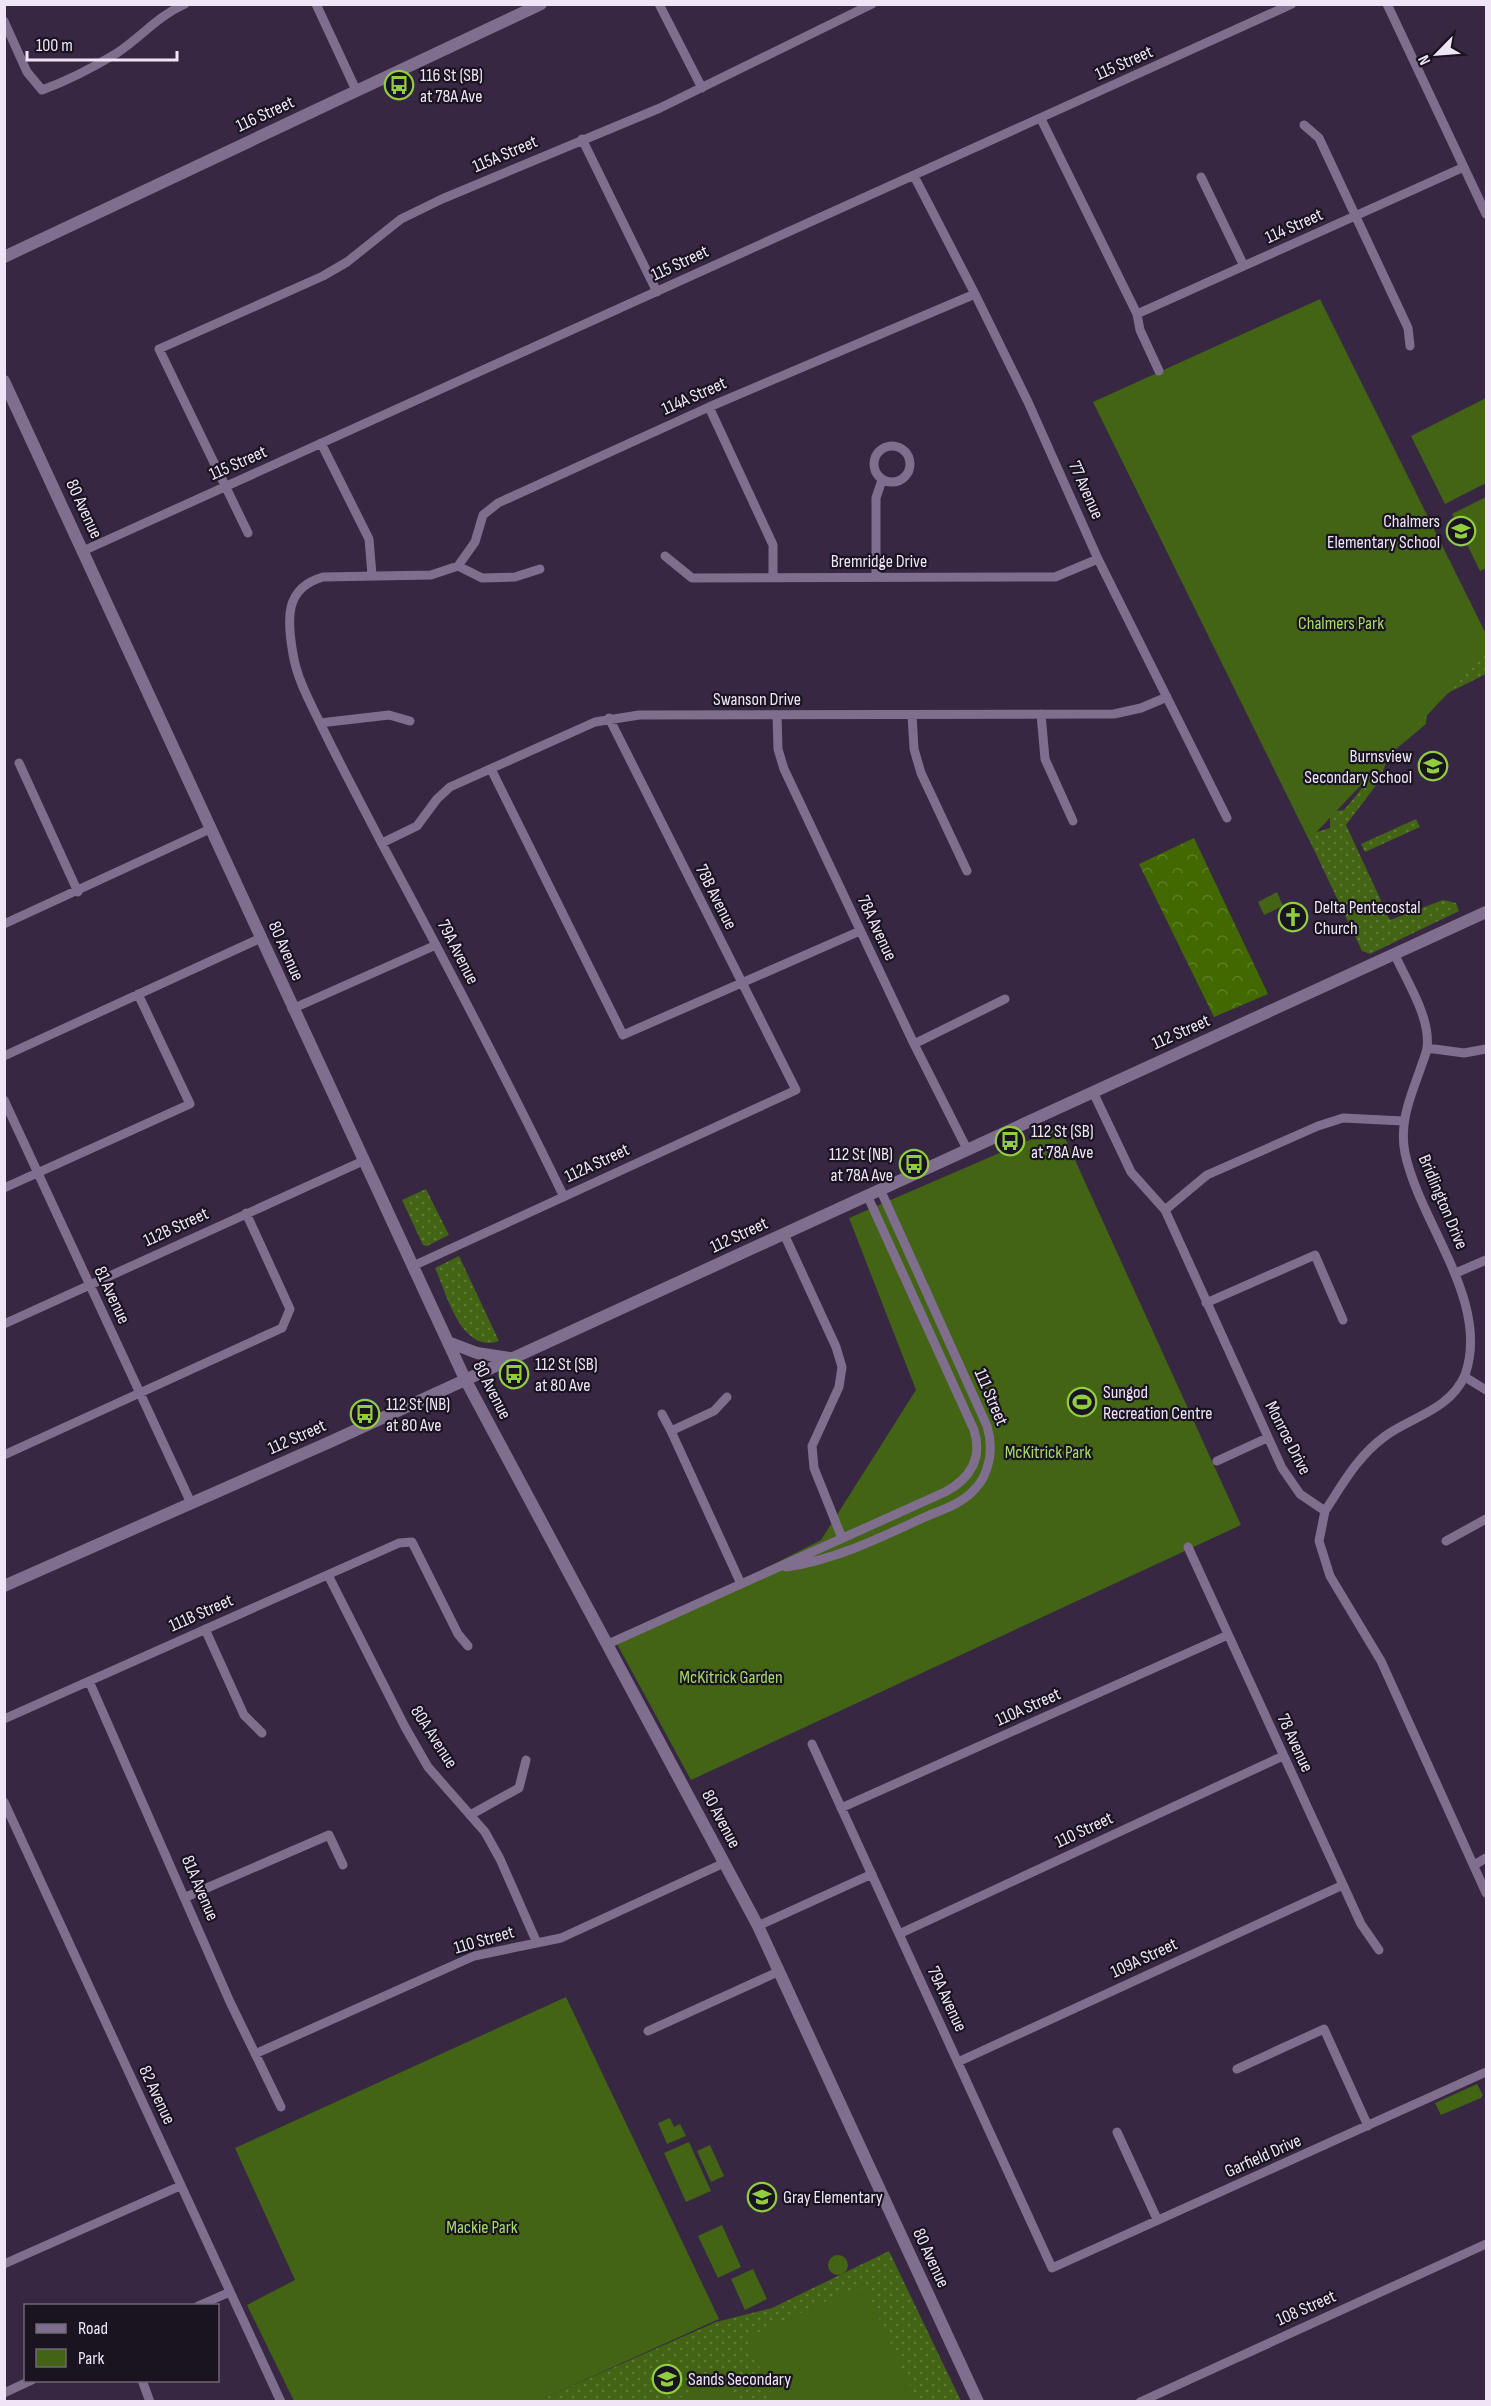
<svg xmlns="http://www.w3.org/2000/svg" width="1491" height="2406" font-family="'Sofia Sans Condensed',sans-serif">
<defs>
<pattern id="grass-dots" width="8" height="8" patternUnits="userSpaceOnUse" patternTransform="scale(1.5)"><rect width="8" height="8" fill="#426414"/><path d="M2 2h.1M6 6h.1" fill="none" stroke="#5e7a37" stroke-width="1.8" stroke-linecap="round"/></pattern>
<pattern id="forest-crowns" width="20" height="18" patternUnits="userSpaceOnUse" patternTransform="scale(1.5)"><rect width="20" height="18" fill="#426900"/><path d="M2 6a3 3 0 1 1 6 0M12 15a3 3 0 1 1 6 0" fill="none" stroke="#5e7e26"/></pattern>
</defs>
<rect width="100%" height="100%" fill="#372742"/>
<path fill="url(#grass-dots)" d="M 1486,649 L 1486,674 L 1446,694 Z
M 1427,711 L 1426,724 L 1390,754 L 1377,784 L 1346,825 L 1390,920 L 1443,900 L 1456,903 L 1459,911 L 1370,954 L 1362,951 L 1307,835 L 1330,828 L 1330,818 L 1325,812 L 1344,810 L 1359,792 L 1374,768 Z
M 1416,819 L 1420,827 L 1365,852 L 1361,844 Z
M 426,1189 L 449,1235 L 427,1246 L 423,1245 L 402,1200 Z
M 459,1256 L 499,1341 C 461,1354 447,1294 435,1268 Z
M 889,2251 L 961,2401 L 535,2402 L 716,2322 L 772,2308 Z"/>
<path fill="url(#forest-crowns)" d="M 1194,838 L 1268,994 L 1214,1017 L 1139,864 Z"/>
<path fill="#426414" d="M 1320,299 L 1486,634 L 1486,653 L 1309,840 L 1093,402 Z
M 1486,398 L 1486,483 L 1445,504 L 1411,436 Z
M 1486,497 L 1486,568 L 1480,571 L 1452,514 Z
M 1277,892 L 1283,906 L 1264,915 L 1258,902 Z
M 1060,1127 L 1241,1525 L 691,1780 L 617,1644 L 821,1540 L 916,1390 L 849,1218 Z
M 566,1997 L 719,2319 L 538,2401 L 294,2401 L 247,2305 L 295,2280 L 235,2148 Z
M 1477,2084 L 1483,2095 L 1481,2098 L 1441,2115 L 1435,2103 Z
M 670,2118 L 674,2127 L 680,2124 L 686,2136 L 667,2144 L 658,2123 Z
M 689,2142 L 711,2191 L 686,2202 L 664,2153 Z
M 710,2145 L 724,2176 L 711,2182 L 697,2151 Z
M 722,2225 L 741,2267 L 718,2278 L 698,2236 Z
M828 2265a10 10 0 1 1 20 0a10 10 0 1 1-20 0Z
M 753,2269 L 767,2299 L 745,2310 L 731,2279 Z
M 857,2287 L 866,2290 L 917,2401 L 775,2401 L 746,2338 Z
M 726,2378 L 736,2401 L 672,2401 Z"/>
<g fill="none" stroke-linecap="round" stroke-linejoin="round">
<path stroke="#806e8e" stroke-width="9" d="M 316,4 L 356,90
M 659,4 L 702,88
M 1387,4 L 1486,214
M 4,21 L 27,72 L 42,90 C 67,81 94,67 117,53 C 141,37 158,16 185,4
M 1041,119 L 1137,314 L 1140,330 L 1159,371
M 1304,125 L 1319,138 L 1408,328 L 1410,346
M 582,139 L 657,292
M 914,176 L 975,294 L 1028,402 L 1098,559 L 1227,818
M 1201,177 L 1244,266
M 1137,314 L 1464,167
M 709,407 L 773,545 L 773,577
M 321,443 L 369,539 L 372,575
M874 464a18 18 0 1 1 36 0a18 18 0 1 1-36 0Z
M 248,533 L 159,349 L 323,276 L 347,262 L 401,219 L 442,199 L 660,108 L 872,4
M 83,551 L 1292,4
M 665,556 L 692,578 L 1055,577 L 1098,559
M 458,566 L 475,542 L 483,515 L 498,503 L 709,407 L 975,294
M 540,569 L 515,577 L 482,578 L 458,566 L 431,575 L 323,577 C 284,588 287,620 293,654 C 297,680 312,706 323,729 C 342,768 362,805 381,842 C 444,959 506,1077 564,1197
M 876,577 L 876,498 L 882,480
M 1041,714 L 1045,759 L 1073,821
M 777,715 L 778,749 L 784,769 L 914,1044 L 967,1149
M 912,715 L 914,749 L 921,773 L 967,871
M 320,723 L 389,715 L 410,721
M 19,763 L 78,892
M 491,769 L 623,1035 L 860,931
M 382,843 L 417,826 L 437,799 L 450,787 L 595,722 L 639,715 L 1114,714 L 1141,708 L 1167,697
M 4,924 L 210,829
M 292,1009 L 436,945
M 914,1044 L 1005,999
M 1427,1048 L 1464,1053 L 1486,1049
M 4,1056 L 261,938
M 1093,1092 L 1131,1172 L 1165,1210 L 1282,1468 L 1300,1494 L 1325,1511 L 1319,1541 L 1330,1576 L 1381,1661 L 1486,1893
M 4,1100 L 191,1503
M 4,1188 L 190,1104 L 138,994
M 1165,1210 L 1207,1175 L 1318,1126 L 1343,1118 L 1403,1121
M 784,1234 L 836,1347 L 842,1367 L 839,1387 L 812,1446 L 814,1468 L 842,1538
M 413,1266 L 796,1090 L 609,718
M 1456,1273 L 1486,1260
M 1206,1303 L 1315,1255 L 1343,1320
M 4,1324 L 363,1161
M 1465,1377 L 1486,1390
M 727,1397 L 714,1411 L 671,1431 L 741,1584
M 662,1414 L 671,1431
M 4,1455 L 282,1328 L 290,1309 L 246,1213
M 1217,1461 L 1267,1438
M 1325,1511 C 1342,1485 1358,1456 1384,1437 C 1411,1417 1450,1410 1465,1375 C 1491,1302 1420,1224 1405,1153 C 1399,1123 1410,1098 1420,1070 C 1422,1063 1426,1055 1427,1048 C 1431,1018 1407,982 1395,955
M 1446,1541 L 1486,1519
M 1188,1547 L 1361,1924 L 1379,1950
M 786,1567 C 835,1560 880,1538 925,1517 C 941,1510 961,1504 973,1491 C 990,1475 994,1448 987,1426 L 880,1189
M 328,1575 L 405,1727 L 428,1767 L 485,1832 L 500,1859 L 537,1943
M 205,1629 L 244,1715 L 262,1733
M 608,1644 L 945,1492 C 970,1479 983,1458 974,1430 L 867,1195
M 89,1681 L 230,2002 L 281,2107
M 4,1719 L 399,1543 L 412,1542 L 458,1634 L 468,1646
M 812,1744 L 1052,2268 L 1486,2072
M 4,1802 L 281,2402
M 841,1808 L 1228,1635
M 472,1814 L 519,1788 L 526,1760
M 1474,1865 L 1486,1858
M 186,1897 L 329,1835 L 343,1865
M 758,1926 L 872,1874
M 899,1934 L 1283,1756
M 648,2031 L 780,1971
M 255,2054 L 474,1956 L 561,1938 L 724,1863
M 958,2062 L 1343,1885
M 1237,2069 L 1324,2029 L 1368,2126
M 1117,2132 L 1157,2219
M 4,2264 L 180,2186
M 198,2306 L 230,2292
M 142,2380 L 150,2402
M 4,2393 L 32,2380
M 1140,2402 L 1486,2244"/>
<path stroke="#806e8e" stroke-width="12" d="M 4,257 L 541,4
M 4,381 L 465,1379 L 758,1926 L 978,2402
M 448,1342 L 477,1353 L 510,1358
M 4,1586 L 332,1441 L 1486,912"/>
</g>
<defs>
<g id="bus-ring" transform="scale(1.5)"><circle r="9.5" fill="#1a1320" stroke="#90cd41" stroke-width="1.5"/><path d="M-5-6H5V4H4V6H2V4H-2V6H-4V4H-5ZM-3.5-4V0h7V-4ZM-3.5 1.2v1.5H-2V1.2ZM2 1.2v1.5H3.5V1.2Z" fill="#90cd41"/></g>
<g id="school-ring" transform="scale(1.5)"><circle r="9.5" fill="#1a1320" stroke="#90cd41" stroke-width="1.5"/><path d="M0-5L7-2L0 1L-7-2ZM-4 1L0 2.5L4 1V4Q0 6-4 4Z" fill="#90cd41"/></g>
<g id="church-ring" transform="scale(1.5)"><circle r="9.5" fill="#1a1320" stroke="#90cd41" stroke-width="1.5"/><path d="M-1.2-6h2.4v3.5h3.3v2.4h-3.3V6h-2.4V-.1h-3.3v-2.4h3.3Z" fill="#90cd41"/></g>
<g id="stadium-ring" transform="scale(1.5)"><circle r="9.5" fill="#1a1320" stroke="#90cd41" stroke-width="1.5"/><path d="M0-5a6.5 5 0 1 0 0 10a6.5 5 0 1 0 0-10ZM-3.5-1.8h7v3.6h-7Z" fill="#90cd41"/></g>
</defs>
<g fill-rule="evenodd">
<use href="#bus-ring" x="399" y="85"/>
<use href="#school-ring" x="1461" y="531"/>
<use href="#school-ring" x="1433" y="766"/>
<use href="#church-ring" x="1293" y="917"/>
<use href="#bus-ring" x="1010" y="1141"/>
<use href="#bus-ring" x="914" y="1164"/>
<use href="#bus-ring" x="514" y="1374"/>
<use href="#stadium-ring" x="1082" y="1402"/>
<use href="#bus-ring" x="365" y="1414"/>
<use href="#school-ring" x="762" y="2197"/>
<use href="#school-ring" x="667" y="2379"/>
</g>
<g text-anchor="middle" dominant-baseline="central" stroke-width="4.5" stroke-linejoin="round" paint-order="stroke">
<g font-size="18" fill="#efe5f7" stroke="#1a1320">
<text transform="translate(1124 63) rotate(-24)">115 Street</text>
<text transform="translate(265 114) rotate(-25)">116 Street</text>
<text transform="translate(505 154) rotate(-23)">115A Street</text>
<text transform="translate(1294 226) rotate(-24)">114 Street</text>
<text transform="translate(680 263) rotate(-25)">115 Street</text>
<text transform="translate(694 396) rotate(-24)">114A Street</text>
<text transform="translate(238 463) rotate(-24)">115 Street</text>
<text transform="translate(1086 490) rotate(66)">77 Avenue</text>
<text transform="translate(84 509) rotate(65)">80 Avenue</text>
<text x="879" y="561">Bremridge Drive</text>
<text x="757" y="699">Swanson Drive</text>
<text transform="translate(716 897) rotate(63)">78B Avenue</text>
<text transform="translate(877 928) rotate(65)">78A Avenue</text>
<text transform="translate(286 951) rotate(66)">80 Avenue</text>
<text transform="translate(458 952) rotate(63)">79A Avenue</text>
<text transform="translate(1181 1032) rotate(-24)">112 Street</text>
<text transform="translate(597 1163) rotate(-25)">112A Street</text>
<text transform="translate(1443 1202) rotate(67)">Bridlington Drive</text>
<text transform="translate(176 1227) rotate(-25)">112B Street</text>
<text transform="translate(739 1235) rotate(-25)">112 Street</text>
<text transform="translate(112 1295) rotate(65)">81 Avenue</text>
<text transform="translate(492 1390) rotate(63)">80 Avenue</text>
<text transform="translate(991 1397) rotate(67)">111 Street</text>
<text transform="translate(297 1437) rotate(-24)">112 Street</text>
<text transform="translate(1288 1438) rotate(63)">Monroe Drive</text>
<text transform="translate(201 1613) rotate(-24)">111B Street</text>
<text transform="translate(1028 1707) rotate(-24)">110A Street</text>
<text transform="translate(434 1737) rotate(57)">80A Avenue</text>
<text transform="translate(1295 1743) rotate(65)">78 Avenue</text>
<text transform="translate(721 1819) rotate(62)">80 Avenue</text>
<text transform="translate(1084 1830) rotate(-25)">110 Street</text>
<text transform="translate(200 1888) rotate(67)">81A Avenue</text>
<text transform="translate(484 1940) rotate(-16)">110 Street</text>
<text transform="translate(1144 1958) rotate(-25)">109A Street</text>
<text transform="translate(947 1999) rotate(65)">79A Avenue</text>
<text transform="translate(157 2095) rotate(65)">82 Avenue</text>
<text transform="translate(1263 2156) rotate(-24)">Garfield Drive</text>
<text transform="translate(931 2258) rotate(65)">80 Avenue</text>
<text transform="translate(1306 2308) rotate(-24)">108 Street</text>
</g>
<g font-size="18" fill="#efe5f7" stroke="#1a1320" text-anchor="start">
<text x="420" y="75">116 St (SB)<tspan x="420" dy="21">at 78A Ave</tspan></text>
<text x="1440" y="521" text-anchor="end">Chalmers<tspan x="1440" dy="21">Elementary School</tspan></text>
<text x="1412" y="756" text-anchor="end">Burnsview<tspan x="1412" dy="21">Secondary School</tspan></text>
<text x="1314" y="907">Delta Pentecostal<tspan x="1314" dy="21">Church</tspan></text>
<text x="1031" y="1131">112 St (SB)<tspan x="1031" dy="21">at 78A Ave</tspan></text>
<text x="893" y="1154" text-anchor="end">112 St (NB)<tspan x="893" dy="21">at 78A Ave</tspan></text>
<text x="535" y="1364">112 St (SB)<tspan x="535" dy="21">at 80 Ave</tspan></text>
<text x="1103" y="1392">Sungod<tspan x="1103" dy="21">Recreation Centre</tspan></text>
<text x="386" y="1404">112 St (NB)<tspan x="386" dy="21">at 80 Ave</tspan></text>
<text x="783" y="2197">Gray Elementary</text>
<text x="688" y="2379">Sands Secondary</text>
</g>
<g font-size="18" fill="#a5dc67" stroke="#1a1320">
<text x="1341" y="623">Chalmers Park</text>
<text x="1048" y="1452">McKitrick Park</text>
<text x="731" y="1677">McKitrick Garden</text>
<text x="482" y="2227">Mackie Park</text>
</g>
</g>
<rect width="1491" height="2406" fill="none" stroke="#efe5f7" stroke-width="12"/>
<rect x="24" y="2304" width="195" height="78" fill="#1a1320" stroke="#6f6776" stroke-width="1.5"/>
<rect x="36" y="2324" width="30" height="9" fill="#806e8e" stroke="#6f6776" stroke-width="1.5"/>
<text x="78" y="2334" font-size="18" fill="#efe5f7">Road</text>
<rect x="36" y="2349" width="30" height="18" fill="#426414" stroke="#6f6776" stroke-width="1.5"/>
<text x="78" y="2364" font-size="18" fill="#efe5f7">Park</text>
<g transform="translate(1437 54) rotate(245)" stroke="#1a1320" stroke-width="4.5" paint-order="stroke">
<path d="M0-4.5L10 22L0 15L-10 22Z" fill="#efe5f7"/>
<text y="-9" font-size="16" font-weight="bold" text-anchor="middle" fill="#efe5f7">N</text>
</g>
<path d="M27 51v9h150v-9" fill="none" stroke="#efe5f7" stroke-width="3"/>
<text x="36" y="51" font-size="18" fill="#efe5f7" stroke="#1a1320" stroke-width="4.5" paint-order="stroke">100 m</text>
</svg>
